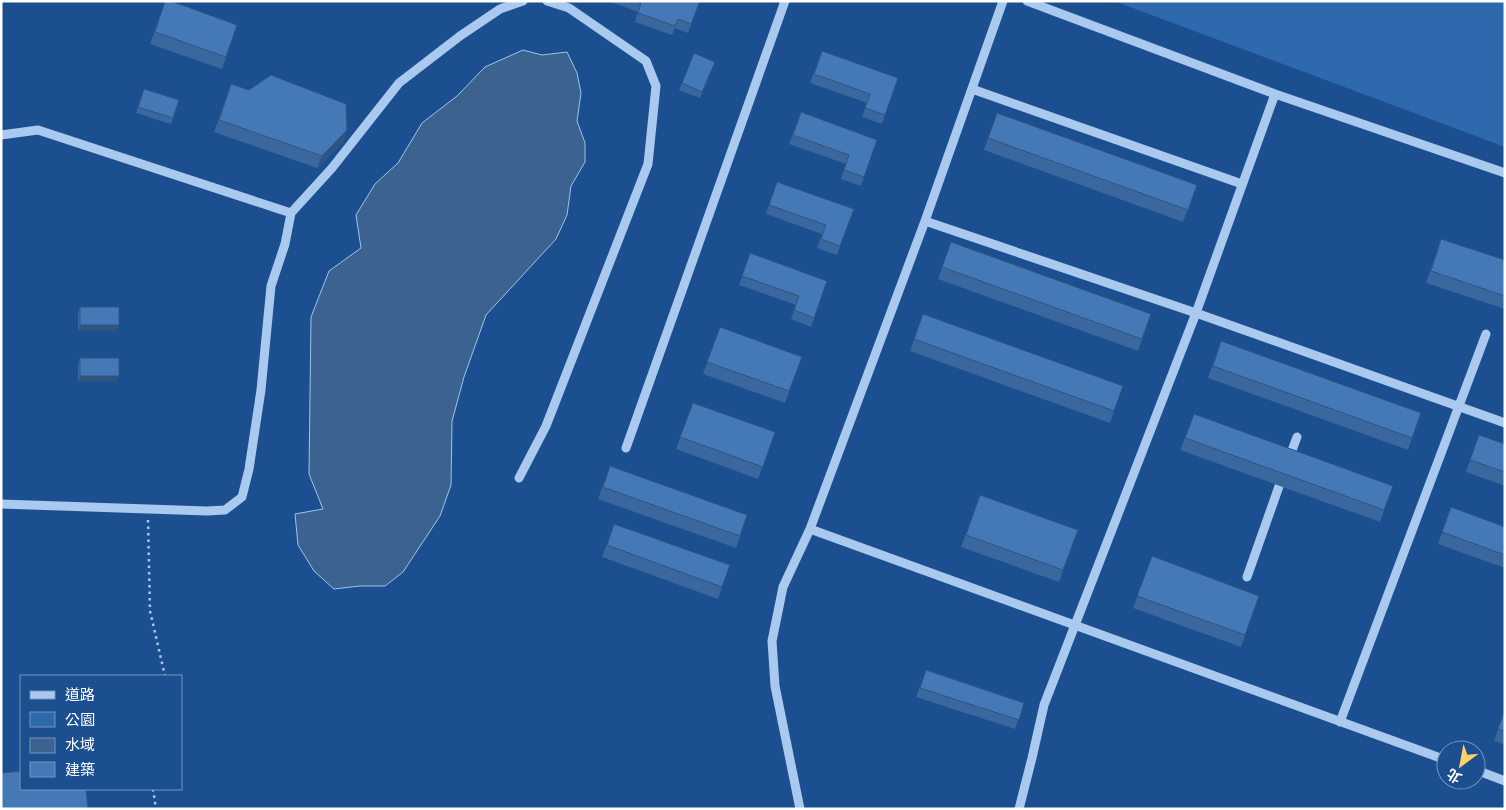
<svg xmlns="http://www.w3.org/2000/svg" width="1506" height="810" font-family="'Titillium Web','Noto Sans TC',sans-serif">
<rect width="100%" height="100%" fill="#1b4f8f"/>
<path fill="#2e69ad" d="M 1114,1 L 1505,1 L 1505,147 Z"/>
<path fill="#3c6290" stroke="#9cc4f0" d="M 523,50 L 542,55 L 567,52 L 577,73 L 581,93 L 577,121 L 585,143 L 585,162 L 571,186 L 567,215 L 556,239 L 486,315 L 464,377 L 452,421 L 451,485 L 440,516 L 403,572 L 385,586 L 360,586 L 334,589 L 314,571 L 298,545 L 295,514 L 323,509 L 309,474 L 311,317 L 329,271 L 361,248 L 356,215 L 375,184 L 398,163 L 422,123 L 457,96 L 485,67 Z"/>
<g fill="none" stroke-linecap="round" stroke-linejoin="round">
<path stroke="#a9c9ee" stroke-width="2.5" stroke-dasharray="2.5 4" stroke-linecap="butt" d="M 148,520 L 150,611 L 165,676
M 153,789 L 156,809"/>
<path stroke="#a9c9ee" stroke-width="9" d="M 1027,1 L 1275,94 L 1505,173
M 972,89 L 1242,184
M 1,135 L 38,130 L 291,213
M 925,221 L 1196,313 L 1505,423
M 626,448 L 785,1
M 1288,461 L 1297,437
M 519,478 L 546,426 L 648,164 L 656,86 L 646,61 L 569,8 L 547,1
M 1,504 L 207,511 L 225,510 L 242,497 L 249,469 L 261,390 L 271,286 L 285,244 L 291,213 L 332,168 L 399,83 L 460,36 L 500,9 L 523,1
M 810,529 L 1446,760
M 1247,577 L 1283,475
M 1340,722 L 1486,334
M 1476,770 L 1505,781
M 800,809 L 775,686 L 772,641 L 783,587 L 810,529 L 925,221 L 1003,1
M 1019,809 L 1032,758 L 1044,705 L 1196,313 L 1275,94"/>
</g>
<path fill="#3a679d" d="M 165,1 L 237,25 L 222,69 L 150,44 Z
M 608,1 L 700,1 L 688,33 L 675,28 L 672,35 L 635,22 L 638,12 Z
M 822,51 L 898,78 L 882,124 L 862,117 L 867,103 L 810,83 Z
M 715,62 L 700,98 L 679,90 L 682,83 Z
M 231,84 L 249,90 L 347,130 L 343,142 L 317,168 L 214,132 Z
M 144,89 L 179,100 L 171,124 L 136,113 Z
M 801,112 L 877,140 L 861,186 L 841,179 L 846,164 L 789,144 Z
M 997,113 L 1197,185 L 1183,222 L 984,150 Z
M 777,182 L 854,209 L 837,255 L 817,248 L 822,234 L 766,214 Z
M 1441,239 L 1505,260 L 1505,309 L 1426,283 Z
M 951,242 L 1151,314 L 1138,351 L 938,279 Z
M 750,253 L 827,281 L 811,327 L 791,319 L 796,305 L 739,285 Z
M 80,307 L 117,331 L 78,331 L 78,313 Z
M 923,314 L 1123,386 L 1110,423 L 910,351 Z
M 720,327 L 802,357 L 785,403 L 703,374 Z
M 1221,341 L 1421,413 L 1408,450 L 1208,378 Z
M 80,358 L 117,382 L 78,382 L 78,364 Z
M 693,403 L 775,432 L 758,479 L 676,449 Z
M 1194,414 L 1393,486 L 1380,522 L 1180,450 Z
M 1479,435 L 1505,444 L 1505,486 L 1466,472 Z
M 610,466 L 747,515 L 736,548 L 598,499 Z
M 980,495 L 1078,530 L 1059,582 L 961,547 Z
M 1451,507 L 1505,527 L 1505,568 L 1438,544 Z
M 614,524 L 730,565 L 718,599 L 602,557 Z
M 1152,556 L 1259,596 L 1241,647 L 1133,608 Z
M 926,670 L 1024,703 L 1015,729 L 916,697 Z
M 1505,710 L 1505,745 L 1494,741 Z"/>
<path fill="#305480" d="M 347,130 L 343,142 L 317,168 L 322,156 Z
M 80,325 L 119,325 L 117,331 L 78,331 Z
M 80,376 L 119,376 L 117,382 L 78,382 Z"/>
<path fill="#4478b7" stroke="#305480" d="M 165,1 L 171,1 L 237,25 L 226,57 L 155,32 Z
M 636,1 L 700,1 L 691,24 L 678,19 L 675,26 L 638,13 L 641,3 Z
M 822,51 L 898,78 L 885,115 L 865,108 L 870,94 L 814,74 Z
M 694,53 L 715,62 L 702,92 L 682,83 Z
M 271,75 L 346,104 L 347,130 L 322,156 L 219,120 L 231,84 L 249,90 Z
M 144,89 L 179,100 L 173,118 L 138,107 Z
M 801,112 L 877,140 L 864,177 L 844,170 L 849,155 L 793,135 Z
M 997,113 L 1197,185 L 1188,210 L 988,138 Z
M 777,182 L 854,209 L 840,246 L 821,239 L 826,225 L 769,205 Z
M 1441,239 L 1505,260 L 1505,296 L 1431,271 Z
M 951,242 L 1151,314 L 1142,339 L 942,267 Z
M 750,253 L 827,281 L 814,318 L 794,310 L 799,296 L 742,276 Z
M 80,307 L 119,307 L 119,325 L 80,325 Z
M 923,314 L 1123,386 L 1114,411 L 914,339 Z
M 720,327 L 802,357 L 789,391 L 707,362 Z
M 1221,341 L 1421,413 L 1412,438 L 1213,366 Z
M 80,358 L 119,358 L 119,376 L 80,376 Z
M 693,403 L 775,432 L 763,467 L 680,437 Z
M 1194,414 L 1393,486 L 1384,510 L 1185,438 Z
M 1479,435 L 1505,444 L 1505,472 L 1470,460 Z
M 610,466 L 747,515 L 740,536 L 603,487 Z
M 980,495 L 1078,530 L 1063,570 L 966,535 Z
M 1451,507 L 1505,527 L 1505,555 L 1442,532 Z
M 614,524 L 730,565 L 722,587 L 607,545 Z
M 1152,556 L 1259,596 L 1245,635 L 1137,596 Z
M 926,670 L 1024,703 L 1019,720 L 920,688 Z
M 1505,710 L 1505,731 L 1498,729 Z
M 21,771 L 21,789 L 86,789 L 88,809 L 1,809 L 1,773 Z"/>
<rect width="1506" height="810" fill="none" stroke="#ffffff" stroke-width="5"/>
<rect x="20" y="675" width="162" height="115" fill="#1b4f8f" stroke="#7695bc"/>
<rect x="30" y="691" width="25" height="8" fill="#a9c9ee" stroke="#7695bc"/>
<text x="65" y="700" font-size="15" fill="#ffffff">道路</text>
<rect x="30" y="712" width="25" height="15" fill="#2e69ad" stroke="#7695bc"/>
<text x="65" y="725" font-size="15" fill="#ffffff">公園</text>
<rect x="30" y="738" width="25" height="15" fill="#3c6290" stroke="#7695bc"/>
<text x="65" y="750" font-size="15" fill="#ffffff">水域</text>
<rect x="30" y="762" width="25" height="15" fill="#4478b7" stroke="#7695bc"/>
<text x="65" y="775" font-size="15" fill="#ffffff">建築</text>
<g transform="translate(1461 765) rotate(212)"><circle r="24" fill="#1b4f8f" stroke="#7695bc"/>
<path d="M0-4L9 19L0 12L-9 19Z" fill="#ffd166"/>
<text y="-8" font-size="14" font-weight="bold" text-anchor="middle" fill="#ffffff">北</text>
</g>
</svg>
